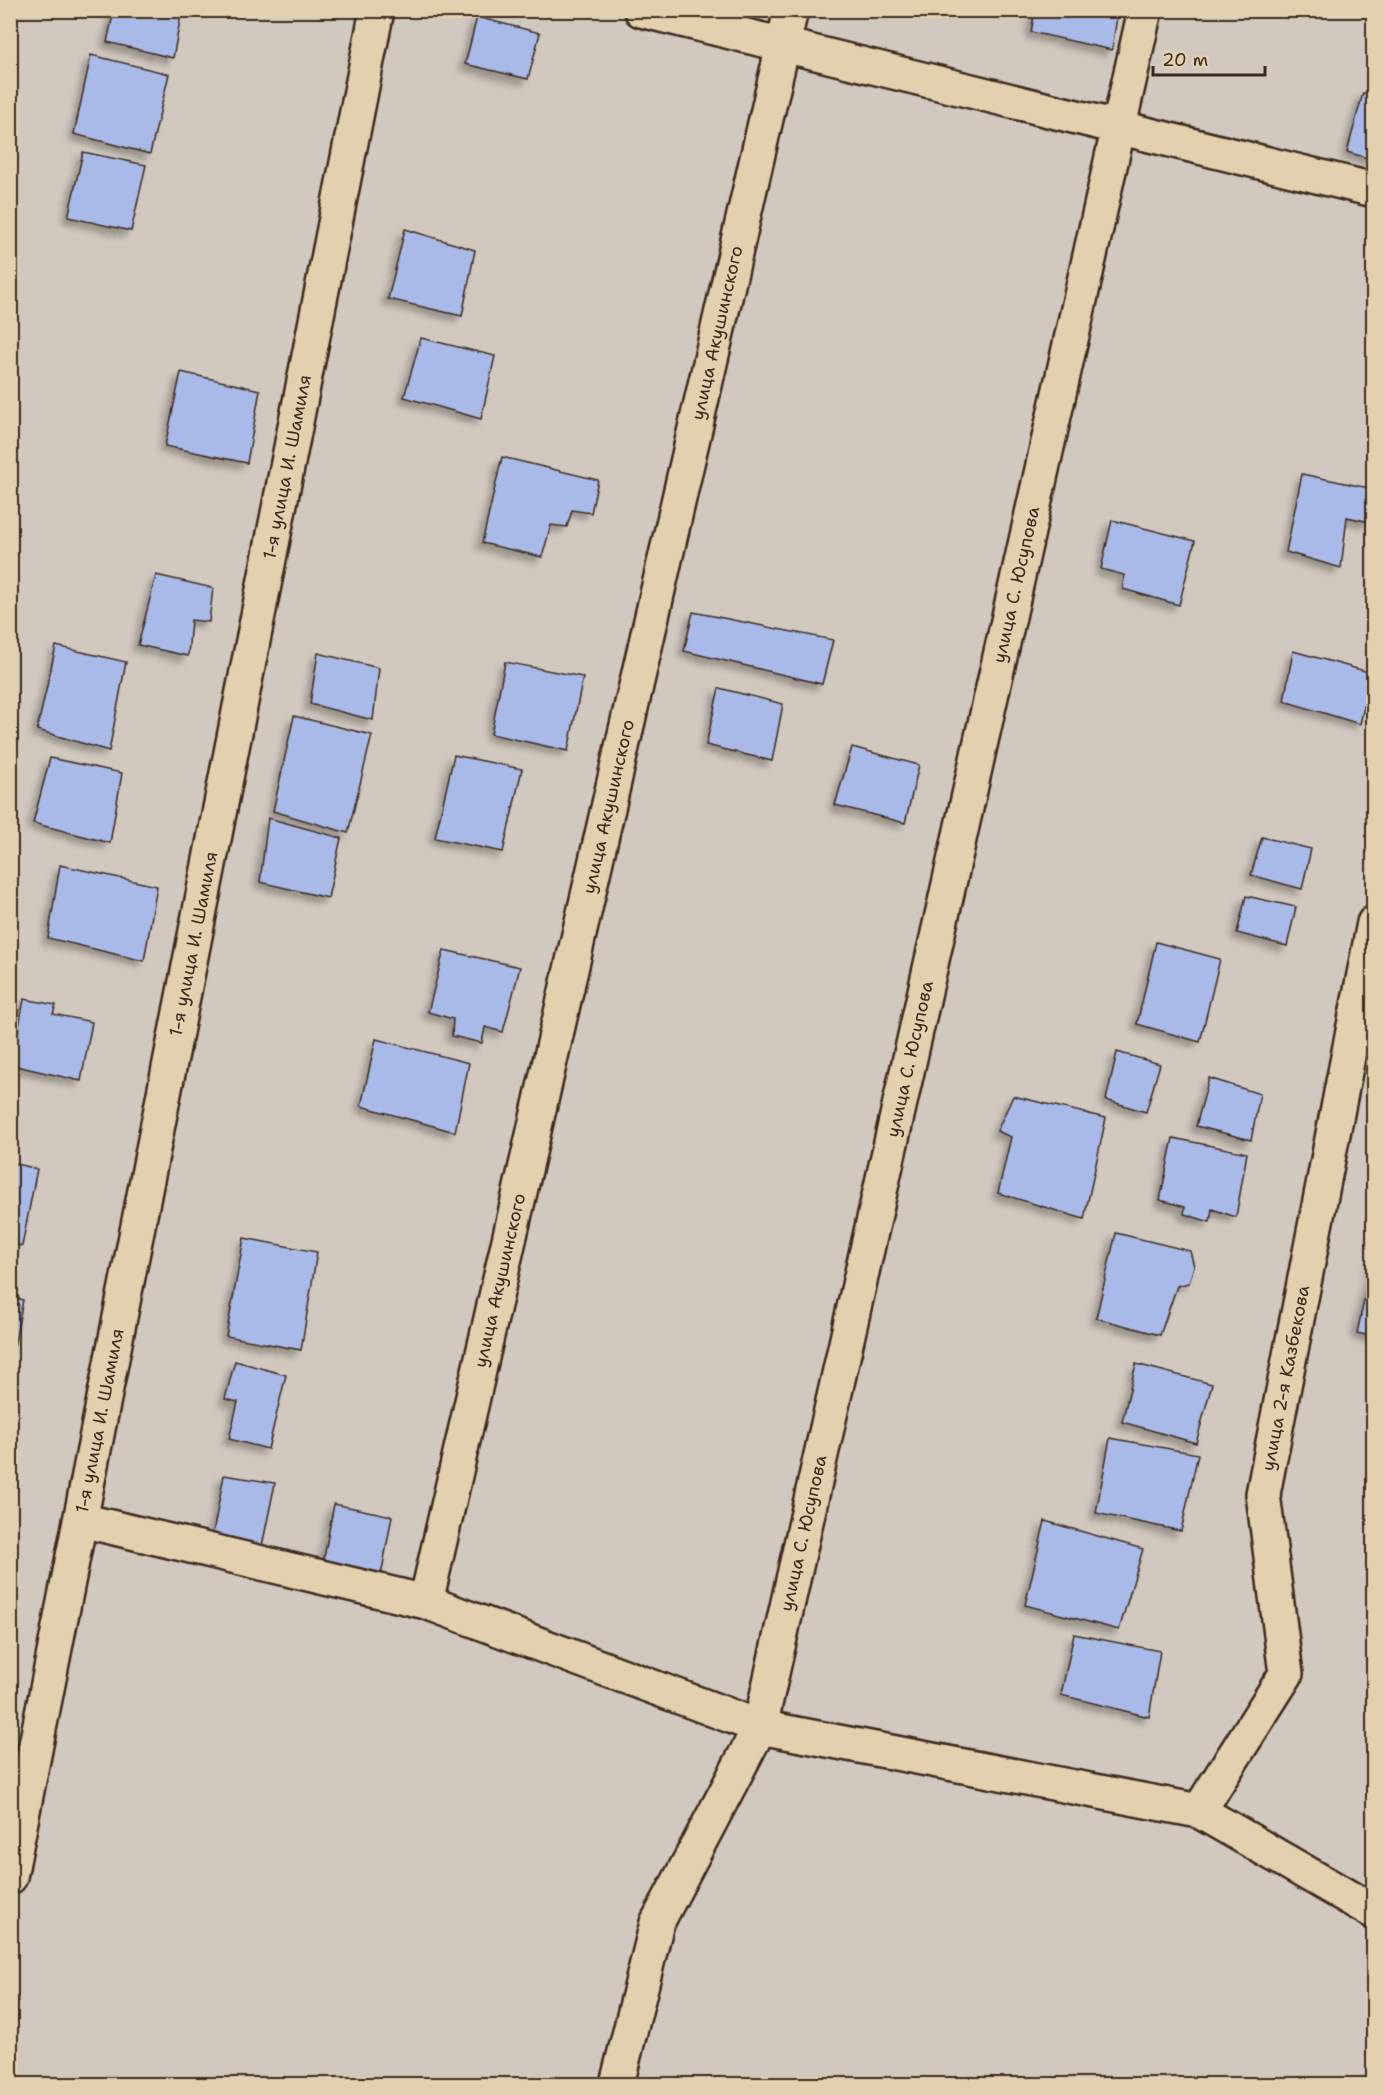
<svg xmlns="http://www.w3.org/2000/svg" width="1384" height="2095" font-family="'Shantell Sans',sans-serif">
<defs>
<filter id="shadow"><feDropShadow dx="-5.5" dy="5.5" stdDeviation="3" flood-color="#0004"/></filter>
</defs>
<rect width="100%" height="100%" fill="#d1c9c0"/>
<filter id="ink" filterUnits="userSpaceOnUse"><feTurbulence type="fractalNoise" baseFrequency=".0167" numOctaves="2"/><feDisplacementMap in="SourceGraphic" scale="12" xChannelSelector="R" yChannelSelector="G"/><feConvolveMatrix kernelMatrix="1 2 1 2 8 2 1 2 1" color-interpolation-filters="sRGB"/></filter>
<g filter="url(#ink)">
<path fill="#a9bae9" stroke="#3b2a1e" stroke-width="1.5" filter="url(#shadow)" d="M 114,10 L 182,10 L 173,58 L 107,42 Z
M 1035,10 L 1118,10 L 1112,50 L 1031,32 Z
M 477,17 L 540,33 L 528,79 L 465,64 Z
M 91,55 L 169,74 L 150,154 L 74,134 Z
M 1363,93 L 1374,95 L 1374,160 L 1347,152 Z
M 83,152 L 146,165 L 131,231 L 68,217 Z
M 405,229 L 475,250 L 462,316 L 388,299 Z
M 421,338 L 495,356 L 481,419 L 404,397 Z
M 181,372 L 260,390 L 247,463 L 165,446 Z
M 502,457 L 598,480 L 591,513 L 572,510 L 567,527 L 551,525 L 542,557 L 482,543 Z
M 1302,474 L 1374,489 L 1374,506 L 1370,522 L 1347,517 L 1341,568 L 1286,552 Z
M 1112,520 L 1195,541 L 1179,605 L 1123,589 L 1124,575 L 1101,569 Z
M 156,575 L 213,588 L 209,622 L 191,620 L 188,656 L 138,645 Z
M 693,612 L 833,640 L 822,684 L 684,651 Z
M 56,646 L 126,662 L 109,751 L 37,730 Z
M 1293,651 L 1372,673 L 1360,724 L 1284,701 Z
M 318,653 L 379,668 L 373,720 L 310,704 Z
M 505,662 L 583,677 L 568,751 L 491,734 Z
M 719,688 L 783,704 L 772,761 L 706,745 Z
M 294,716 L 372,735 L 348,833 L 273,811 Z
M 852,747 L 919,765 L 905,823 L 835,805 Z
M 454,755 L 522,769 L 503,852 L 435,838 Z
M 50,758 L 122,773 L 110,843 L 33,823 Z
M 268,818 L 341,838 L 328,898 L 260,882 Z
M 1262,837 L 1311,849 L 1302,889 L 1251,875 Z
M 60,865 L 157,886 L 144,961 L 48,938 Z
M 1246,896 L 1296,907 L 1287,946 L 1237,933 Z
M 1156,942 L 1220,959 L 1200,1042 L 1137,1024 Z
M 444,950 L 520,967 L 503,1032 L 485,1027 L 482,1043 L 452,1036 L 453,1019 L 428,1012 Z
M 24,999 L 56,1005 L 53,1014 L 92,1022 L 81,1081 L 12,1065 Z
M 376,1039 L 469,1063 L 455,1132 L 361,1106 Z
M 1117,1052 L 1160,1064 L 1146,1112 L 1106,1100 Z
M 1209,1078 L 1260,1094 L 1251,1140 L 1196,1126 Z
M 1013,1096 L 1106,1118 L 1084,1219 L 998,1193 L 1011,1137 L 997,1131 Z
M 1173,1138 L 1247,1153 L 1236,1217 L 1212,1209 L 1210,1222 L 1184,1214 L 1185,1207 L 1160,1200 Z
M 10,1162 L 37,1169 L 22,1246 L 10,1243 Z
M 1116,1233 L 1190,1251 L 1194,1266 L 1189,1283 L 1177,1286 L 1160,1335 L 1096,1318 Z
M 244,1238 L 317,1252 L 301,1350 L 226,1336 Z
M 1373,1259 L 1374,1259 L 1374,1337 L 1357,1333 Z
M 10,1296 L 23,1300 L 11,1363 L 10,1363 Z
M 235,1361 L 286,1375 L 268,1449 L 229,1439 L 238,1402 L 225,1399 Z
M 1136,1364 L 1212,1384 L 1196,1443 L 1122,1422 Z
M 1110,1438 L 1198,1454 L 1181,1531 L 1096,1513 Z
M 224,1475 L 275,1483 L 261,1551 L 212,1538 Z
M 334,1504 L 392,1516 L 381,1576 L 323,1563 Z
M 1045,1521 L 1143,1549 L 1119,1630 L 1025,1605 Z
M 1074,1634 L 1160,1651 L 1149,1717 L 1061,1695 Z
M 10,1757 L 17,1759 L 10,1801 Z"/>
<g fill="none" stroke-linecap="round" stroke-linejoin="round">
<g stroke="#3b2a1e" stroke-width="38">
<g id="street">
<path d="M 641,10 L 1374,190"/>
<path d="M 81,1520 L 426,1602 L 760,1727 L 1199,1811 L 1374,1912"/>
<path id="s1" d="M 426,1602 L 791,10"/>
<path id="s2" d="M 1199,1811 L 1286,1674 L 1263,1494 L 1374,923"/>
<path id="s3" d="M 10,1877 L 377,10"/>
<path id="s4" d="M 617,2084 L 657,1923 L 760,1727 L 1145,10"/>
</g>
</g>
<use href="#street" stroke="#e2d0ae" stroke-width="33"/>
</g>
</g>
<g text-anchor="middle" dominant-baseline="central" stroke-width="6" stroke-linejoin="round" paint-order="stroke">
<g font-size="18" fill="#3b2a1e" stroke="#e2d0ae">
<text stroke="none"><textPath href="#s1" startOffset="1302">улица Акушинского</textPath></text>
<text stroke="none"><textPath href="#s3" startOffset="1437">1-я улица И. Шамиля</textPath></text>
<text stroke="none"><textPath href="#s4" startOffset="1558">улица С. Юсупова</textPath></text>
<text stroke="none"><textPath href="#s1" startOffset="816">улица Акушинского</textPath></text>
<text stroke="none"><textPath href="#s3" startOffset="951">1-я улица И. Шамиля</textPath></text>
<text stroke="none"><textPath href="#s4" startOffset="1072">улица С. Юсупова</textPath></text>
<text stroke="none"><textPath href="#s1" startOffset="330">улица Акушинского</textPath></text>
<text stroke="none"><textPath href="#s2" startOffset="462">улица 2-я Казбекова</textPath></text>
<text stroke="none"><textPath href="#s3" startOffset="465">1-я улица И. Шамиля</textPath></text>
<text stroke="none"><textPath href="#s4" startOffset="586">улица С. Юсупова</textPath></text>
</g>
</g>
<rect width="1384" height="2095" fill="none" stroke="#e2d0ae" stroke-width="36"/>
<rect x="18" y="18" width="1348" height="2059" fill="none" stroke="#3b2a1e" stroke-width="2" filter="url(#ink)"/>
<path d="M1153 66v9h112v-9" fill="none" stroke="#3b2a1e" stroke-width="3"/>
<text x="1162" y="66" font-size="18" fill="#3b2a1e" stroke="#e2d0ae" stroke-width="4.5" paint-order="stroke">20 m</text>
</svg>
